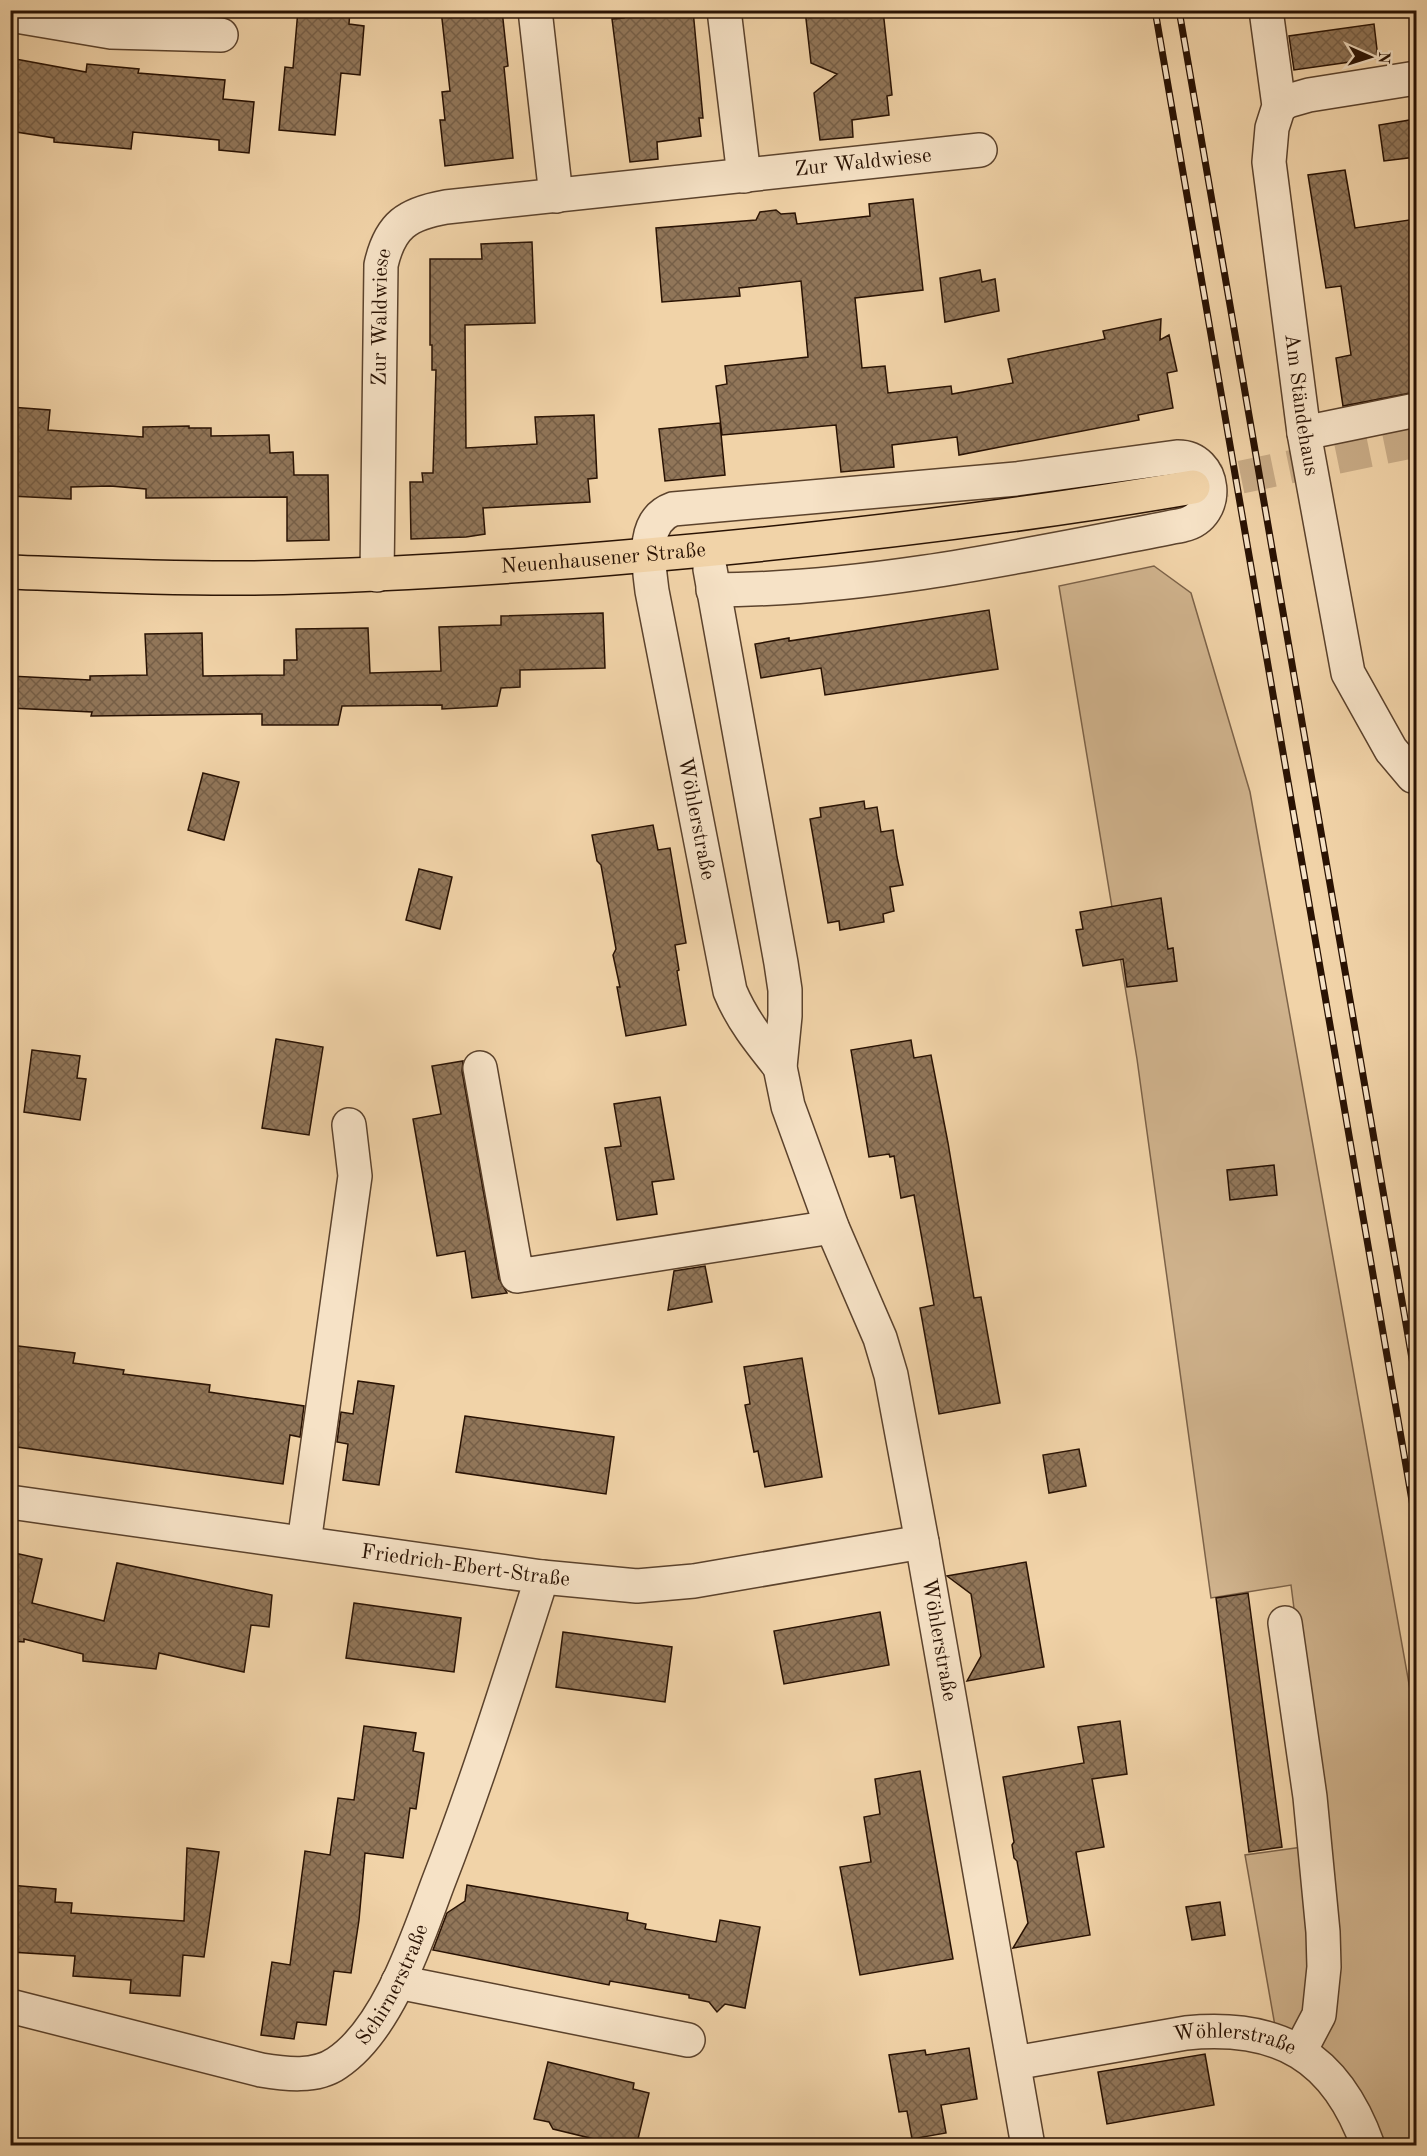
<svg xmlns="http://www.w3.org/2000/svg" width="1427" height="2156" font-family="'Old Standard TT',serif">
<defs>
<pattern id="building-cross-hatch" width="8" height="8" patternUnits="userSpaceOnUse" patternTransform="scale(1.5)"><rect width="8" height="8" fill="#917659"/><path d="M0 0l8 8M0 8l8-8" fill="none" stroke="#765f47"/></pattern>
</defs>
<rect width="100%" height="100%" fill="#f1d3a8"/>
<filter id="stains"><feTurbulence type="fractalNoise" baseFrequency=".00333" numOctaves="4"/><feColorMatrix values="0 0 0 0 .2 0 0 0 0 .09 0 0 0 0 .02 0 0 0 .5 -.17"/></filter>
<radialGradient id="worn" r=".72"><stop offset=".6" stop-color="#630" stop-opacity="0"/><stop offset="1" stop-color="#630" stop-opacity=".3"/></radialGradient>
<path fill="#cfb28c" stroke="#7c6248" stroke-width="1.5" d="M 1154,566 L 1191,593 L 1250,792 L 1416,1723 L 1416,2145 L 1377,2145 L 1275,2026 L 1245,1855 L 1324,1844 L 1291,1585 L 1211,1598 L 1137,1059 L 1059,586 Z"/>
<path fill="url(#building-cross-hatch)" stroke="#291203" stroke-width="1.5" d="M 298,10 L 350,10 L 349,24 L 364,26 L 360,75 L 341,73 L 335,135 L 279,130 L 285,67 L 293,68 Z
M 441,10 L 502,10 L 508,66 L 504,67 L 513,158 L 445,166 L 440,120 L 445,120 L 442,92 L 450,91 Z
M 623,10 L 693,10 L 703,118 L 699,118 L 701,136 L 657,142 L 658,159 L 630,162 L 612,19 L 624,18 Z
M 805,10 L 883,10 L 892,95 L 887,96 L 889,115 L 852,120 L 853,137 L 820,140 L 814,93 L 837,74 L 811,63 Z
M 1374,24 L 1378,58 L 1294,70 L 1289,36 Z
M 10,58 L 86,72 L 87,64 L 139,69 L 138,73 L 225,80 L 223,99 L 254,102 L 249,153 L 219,150 L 219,140 L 133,132 L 131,149 L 54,142 L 54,138 L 10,131 Z
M 1416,119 L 1416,157 L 1384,161 L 1379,125 Z
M 1345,170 L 1355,228 L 1416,219 L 1416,392 L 1343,406 L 1336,358 L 1351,355 L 1341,286 L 1326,288 L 1308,175 Z
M 913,199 L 923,290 L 855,298 L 862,368 L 885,366 L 888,393 L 951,386 L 952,394 L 1013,383 L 1008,359 L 1105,339 L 1103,331 L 1161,319 L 1160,340 L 1169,335 L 1177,371 L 1167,373 L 1173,408 L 1138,415 L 1139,420 L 959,455 L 957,437 L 892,445 L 894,467 L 841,472 L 836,425 L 722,435 L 716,386 L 727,384 L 725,366 L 808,357 L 801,281 L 739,288 L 740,296 L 662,302 L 656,228 L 756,220 L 760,212 L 776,210 L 781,214 L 795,213 L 797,224 L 870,216 L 869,204 Z
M 532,242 L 535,323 L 465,325 L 466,448 L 537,444 L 535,417 L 594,415 L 597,478 L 588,479 L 590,502 L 483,508 L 485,534 L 466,537 L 411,539 L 410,482 L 423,482 L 422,473 L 433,473 L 436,370 L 432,370 L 432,345 L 430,345 L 430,259 L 482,259 L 481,244 Z
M 980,270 L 982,282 L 995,279 L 999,311 L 945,322 L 940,278 Z
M 10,407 L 50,410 L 48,430 L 143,437 L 143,427 L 189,426 L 189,428 L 211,428 L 211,436 L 269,435 L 270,453 L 293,452 L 294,475 L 328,475 L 329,540 L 287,541 L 287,497 L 146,498 L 146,489 L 110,486 L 71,487 L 71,499 L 10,496 Z
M 720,423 L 725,475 L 665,481 L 659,429 Z
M 989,610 L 998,669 L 825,695 L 821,668 L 761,678 L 755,644 L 789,638 L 789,641 Z
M 603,613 L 605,668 L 520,670 L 520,687 L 501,688 L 497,706 L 442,709 L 442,705 L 342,706 L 338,725 L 262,725 L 262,714 L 91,716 L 92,712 L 10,708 L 10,676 L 90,680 L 90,676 L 147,675 L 145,634 L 202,633 L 203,676 L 284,675 L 284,660 L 297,660 L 296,629 L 368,628 L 370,673 L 441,671 L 439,627 L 501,625 L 501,616 Z
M 203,773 L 239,782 L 224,840 L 188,830 Z
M 864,801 L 865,809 L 877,807 L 881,832 L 893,830 L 897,857 L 903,885 L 890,887 L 894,911 L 883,914 L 884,922 L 840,930 L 839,921 L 828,923 L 810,819 L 821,817 L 820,808 Z
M 653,825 L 658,850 L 670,848 L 686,943 L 675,945 L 679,970 L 677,971 L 686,1025 L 626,1036 L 617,987 L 620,987 L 613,955 L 616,949 L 601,865 L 597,861 L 592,835 Z
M 419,869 L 452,877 L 440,929 L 406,920 Z
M 1161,898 L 1168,949 L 1173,948 L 1177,981 L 1127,987 L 1123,959 L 1083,966 L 1076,930 L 1083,929 L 1080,912 Z
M 276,1039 L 323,1047 L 309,1135 L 262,1128 Z
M 911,1040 L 914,1058 L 931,1055 L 948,1143 L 974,1298 L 981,1297 L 1000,1403 L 939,1414 L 920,1308 L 934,1305 L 914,1195 L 901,1198 L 894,1156 L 890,1157 L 889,1154 L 869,1157 L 851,1050 Z
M 32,1050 L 80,1056 L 77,1078 L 86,1079 L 80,1120 L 24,1112 Z
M 463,1061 L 462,1071 L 499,1279 L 507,1293 L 472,1298 L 465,1251 L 437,1256 L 413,1119 L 441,1114 L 432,1066 Z
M 660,1097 L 674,1179 L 652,1182 L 657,1214 L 617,1220 L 605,1148 L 621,1146 L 614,1104 Z
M 1274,1165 L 1277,1195 L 1230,1200 L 1227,1170 Z
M 705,1266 L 712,1302 L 668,1310 L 674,1271 Z
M 10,1345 L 75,1353 L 73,1363 L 124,1370 L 123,1374 L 210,1385 L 209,1392 L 304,1406 L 300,1437 L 290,1435 L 283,1484 L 10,1446 Z
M 802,1358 L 822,1477 L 765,1487 L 758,1451 L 754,1452 L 745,1405 L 750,1404 L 744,1367 Z
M 358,1381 L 394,1386 L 379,1485 L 343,1480 L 348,1444 L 337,1442 L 341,1412 L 353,1414 Z
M 465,1416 L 614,1437 L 606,1494 L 456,1472 Z
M 1079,1449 L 1086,1486 L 1049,1493 L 1043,1455 Z
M 10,1552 L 42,1559 L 32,1603 L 104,1621 L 117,1563 L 272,1595 L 269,1627 L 251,1625 L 244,1672 L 159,1653 L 156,1669 L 83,1661 L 83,1654 L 24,1639 L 24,1642 L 10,1641 Z
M 1026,1562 L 1044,1667 L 967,1681 L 981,1656 L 971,1594 L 947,1576 Z
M 1248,1593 L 1282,1847 L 1249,1852 L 1216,1598 Z
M 354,1603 L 461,1618 L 454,1672 L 346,1658 Z
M 880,1612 L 889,1665 L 784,1684 L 774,1631 Z
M 563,1632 L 672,1647 L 665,1702 L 556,1687 Z
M 1120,1721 L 1127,1774 L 1092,1779 L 1104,1847 L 1076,1852 L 1090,1935 L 1013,1948 L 1028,1923 L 1017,1861 L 1014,1858 L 1012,1845 L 1014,1842 L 1003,1777 L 1084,1763 L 1078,1727 Z
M 364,1726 L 416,1733 L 413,1751 L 424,1753 L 416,1809 L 410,1808 L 403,1858 L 365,1853 L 359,1920 L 351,1973 L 334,1971 L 326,2025 L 297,2022 L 294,2039 L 261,2035 L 272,1962 L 290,1965 L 305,1851 L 330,1855 L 338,1798 L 354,1800 Z
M 920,1771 L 953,1959 L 860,1975 L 840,1867 L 871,1862 L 864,1817 L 880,1814 L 875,1779 Z
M 187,1848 L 219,1852 L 204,1957 L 183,1955 L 180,1996 L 130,1993 L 131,1980 L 73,1976 L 75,1956 L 10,1952 L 10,1885 L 56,1889 L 55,1902 L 72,1903 L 71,1913 L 184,1921 Z
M 467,1885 L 628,1913 L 627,1920 L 646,1924 L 645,1929 L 716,1942 L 720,1920 L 760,1927 L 745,2008 L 725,2004 L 717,2012 L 709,2002 L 689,1998 L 689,1995 L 610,1981 L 609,1985 L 433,1950 L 447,1913 L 465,1901 Z
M 1220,1902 L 1225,1935 L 1192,1940 L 1186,1907 Z
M 969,2048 L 977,2099 L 941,2105 L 946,2133 L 912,2139 L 907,2111 L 899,2112 L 889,2055 L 925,2050 L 926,2055 Z
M 1205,2054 L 1214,2105 L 1107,2124 L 1098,2072 Z
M 548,2062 L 634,2083 L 633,2089 L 649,2093 L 637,2143 L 621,2139 L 619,2145 L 553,2129 L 549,2122 L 534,2119 Z"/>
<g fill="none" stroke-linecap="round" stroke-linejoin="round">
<path stroke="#c9ac87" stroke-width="33" stroke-dasharray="33 16" stroke-linecap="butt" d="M 1193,487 L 1416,441"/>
<g stroke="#5b422c" stroke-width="36">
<g id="minor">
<path d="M 535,10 L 556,196"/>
<path d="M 724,10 L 744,176"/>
<path id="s1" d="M 1266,10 L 1279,106 L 1272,128 L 1269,162 L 1304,433 L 1348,673 L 1391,750 L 1413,776 L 1416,776"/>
<path d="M 10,15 L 111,32 L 221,35"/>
<path d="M 1279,106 L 1288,101 L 1309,95 L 1416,78"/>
<path d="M 1304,433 L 1416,410"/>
<path id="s2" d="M 710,569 L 781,963 L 785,990 L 785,1016 L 780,1067 L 788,1106 L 832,1227 L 880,1338 L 891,1375 L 922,1542 L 1028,2146"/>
<path id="s3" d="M 377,575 L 381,265 C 390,225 407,214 446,207 L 980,150"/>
<path id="s4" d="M 713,590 C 872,589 1027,555 1183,525 C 1223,516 1216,456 1177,457 L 1016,479 L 673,509 C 640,521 649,565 652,591 L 730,991 C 742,1020 760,1042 780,1067"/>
<path d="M 480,1068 L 517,1276 L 832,1227"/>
<path id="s5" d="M 10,1502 L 542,1577 L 637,1586 L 694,1581 L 922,1542"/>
<path d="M 304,1543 L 355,1176 L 349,1125"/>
<path d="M 1285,1623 L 1310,1797 L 1323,1932 L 1324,1967 L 1319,2015 L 1300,2051"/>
<path d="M 398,1982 L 688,2040"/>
<path id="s6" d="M 10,2006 L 261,2070 C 285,2074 316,2078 337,2063 C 388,2029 417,1939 438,1883 C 477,1783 509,1680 542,1577"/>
<path id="s7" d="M 1014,2063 L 1186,2033 C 1279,2024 1336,2056 1368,2146"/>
</g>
</g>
<g stroke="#291203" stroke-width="36">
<g id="major">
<path id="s8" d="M 10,572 C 90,575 170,579 249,578 C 383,576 515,567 648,555 C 831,539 1012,518 1193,487"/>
</g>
</g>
<use href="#minor" stroke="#f6e2c6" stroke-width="33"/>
<use href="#major" stroke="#f1d3a8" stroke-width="33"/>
<g stroke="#291203" stroke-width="7">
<path id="rail" d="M 1155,10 L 1416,1524
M 1179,10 L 1416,1382"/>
</g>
<use href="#rail" stroke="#f6e2c6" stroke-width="4.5" stroke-dasharray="14" stroke-linecap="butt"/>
</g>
<g text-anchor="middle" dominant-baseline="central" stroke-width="4.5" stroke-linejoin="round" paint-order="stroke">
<g font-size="21" fill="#291203" stroke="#f6e2c6">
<text stroke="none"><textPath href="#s3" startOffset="824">Zur Waldwiese</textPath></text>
<text stroke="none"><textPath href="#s3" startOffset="258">Zur Waldwiese</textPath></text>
<text stroke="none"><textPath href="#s1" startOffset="399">Am Ständehaus</textPath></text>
<text stroke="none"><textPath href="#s8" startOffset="594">Neuenhausener Straße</textPath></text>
<text stroke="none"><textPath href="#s4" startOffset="1406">Wöhlerstraße</textPath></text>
<text stroke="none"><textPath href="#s5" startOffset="460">Friedrich-Ebert-Straße</textPath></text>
<text stroke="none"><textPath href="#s2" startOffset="1102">Wöhlerstraße</textPath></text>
<text stroke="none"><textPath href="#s6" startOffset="435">Schirnerstraße</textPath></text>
<text stroke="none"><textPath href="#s7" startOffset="224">Wöhlerstraße</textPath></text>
</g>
</g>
<rect width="1427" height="2156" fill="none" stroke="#f1d3a8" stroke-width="36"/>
<rect x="12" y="12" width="1403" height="2132" fill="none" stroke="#291203" stroke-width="3"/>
<rect x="18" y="18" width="1391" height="2120" fill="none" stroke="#291203" stroke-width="1.5"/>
<g transform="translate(1370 57) rotate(93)" stroke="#f6e2c6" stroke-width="4.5" paint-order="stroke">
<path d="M0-4.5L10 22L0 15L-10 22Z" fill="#291203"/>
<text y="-9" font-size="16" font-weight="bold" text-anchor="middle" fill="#291203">N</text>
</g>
<rect width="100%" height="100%" filter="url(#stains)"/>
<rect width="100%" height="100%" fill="url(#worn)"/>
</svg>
